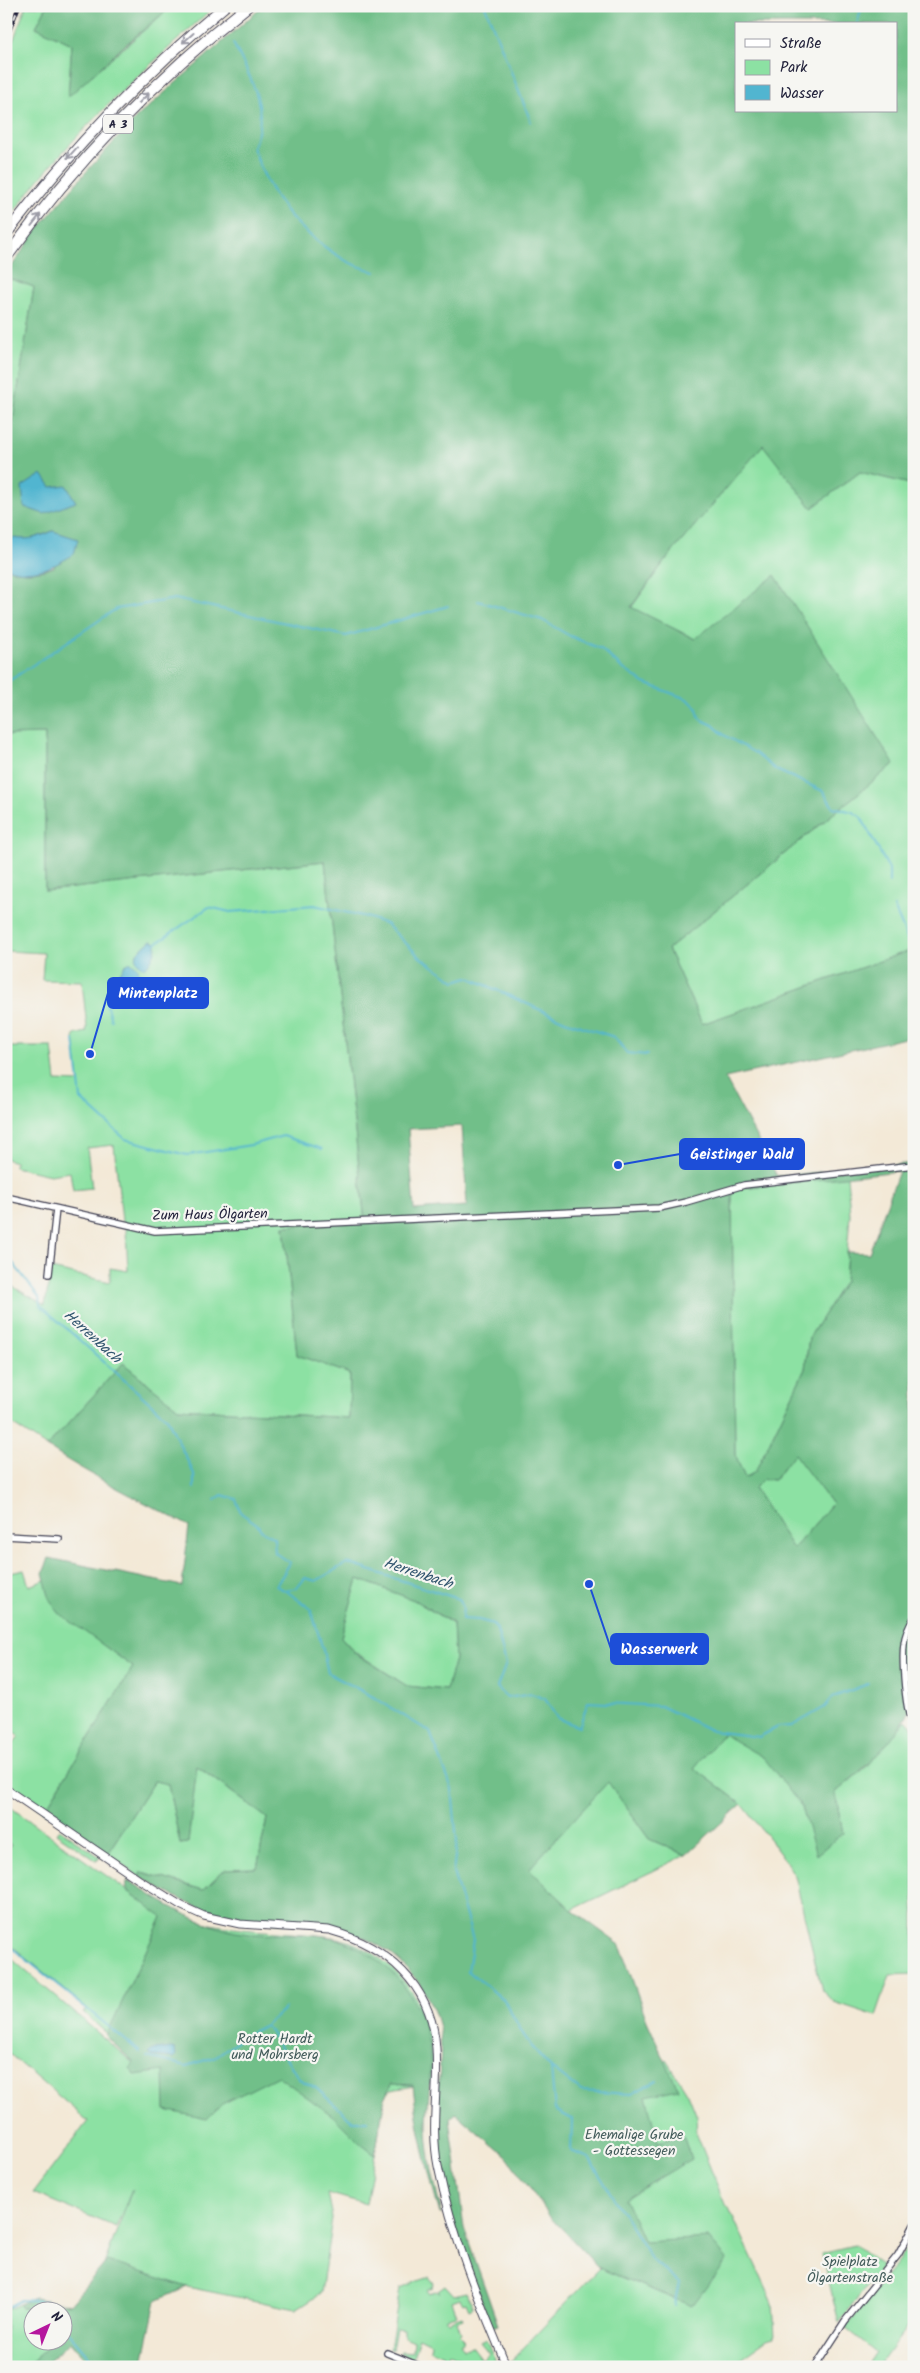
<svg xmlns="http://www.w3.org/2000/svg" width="920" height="2373" font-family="Kalam,sans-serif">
<rect width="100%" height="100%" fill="#f6f6f2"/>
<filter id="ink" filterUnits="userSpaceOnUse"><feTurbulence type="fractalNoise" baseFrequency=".02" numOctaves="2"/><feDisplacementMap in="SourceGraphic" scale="10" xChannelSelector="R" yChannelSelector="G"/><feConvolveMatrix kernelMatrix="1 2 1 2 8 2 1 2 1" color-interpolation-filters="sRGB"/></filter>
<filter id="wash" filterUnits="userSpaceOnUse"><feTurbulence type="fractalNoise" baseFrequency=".0096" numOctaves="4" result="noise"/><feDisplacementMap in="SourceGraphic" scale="20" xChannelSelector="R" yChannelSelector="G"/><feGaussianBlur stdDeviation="1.12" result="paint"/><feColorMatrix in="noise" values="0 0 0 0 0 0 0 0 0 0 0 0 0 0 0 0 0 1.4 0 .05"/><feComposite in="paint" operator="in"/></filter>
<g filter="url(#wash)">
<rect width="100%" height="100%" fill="#f3e9d7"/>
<path fill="#8ce1a3" stroke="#57826f" d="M 26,6 L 47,6 L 36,27 L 72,44 L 68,96 L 172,6 L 215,6 C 140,74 64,140 6,223 L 6,60 Z
M 11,279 L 34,287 L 12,427 L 6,426 L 6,286 Z
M 763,444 L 812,508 L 860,472 L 914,485 L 914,949 L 702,1024 L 668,949 L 894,764 L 695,639 L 631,608 L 664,562 Z
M 45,734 L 45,891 L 325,861 L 365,1222 L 284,1226 L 297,1355 L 350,1374 L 349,1418 L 178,1408 L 123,1363 L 47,1447 L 6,1420 L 6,1283 L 45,1305 L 51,1269 L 110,1282 L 110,1268 L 128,1271 L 126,1229 L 122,1221 L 114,1145 L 87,1148 L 92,1188 L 73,1190 L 70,1172 L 50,1175 L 15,1167 L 15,1162 L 6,1159 L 6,1047 L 52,1047 L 56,1081 L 79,1082 L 74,1035 L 86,1032 L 87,1028 L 82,981 L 42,980 L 44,953 L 6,951 L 6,735 Z
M 847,1176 L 850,1214 L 845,1281 L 809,1338 L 805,1369 L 755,1472 L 745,1478 L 735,1455 L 732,1191 L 741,1188 Z
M 157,1398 L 333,1559 L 807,1727 L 843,1833 L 835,1793 L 866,1767 L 906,1720 L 914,1729 L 914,1974 L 890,1975 L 876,2016 L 834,2002 L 822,1991 L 795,1876 L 781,1854 L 742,1804 L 694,1768 L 713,1744 L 460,1619 L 361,1577 L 306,1593 L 662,2064 L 667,2060 L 688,2094 L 696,2114 L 697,2135 L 726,2207 L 728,2206 L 773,2303 L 775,2337 L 767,2339 L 728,2367 L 511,2367 L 509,2363 L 599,2268 L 674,2299 L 669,2285 Z
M 794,1453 L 832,1504 L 793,1549 L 754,1488 L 763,1479 L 774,1480 Z
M 24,1570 L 29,1586 L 45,1580 L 60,1613 L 133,1667 L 44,1811 L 6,1783 L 6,1754 L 19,1736 L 6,1727 L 6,1653 L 9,1650 L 6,1648 L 6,1574 Z
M 358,1579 L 414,1600 L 453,1624 L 455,1659 L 446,1690 L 407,1686 L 355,1652 L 341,1637 Z
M 196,1766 L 267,1818 L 257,1868 L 225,1869 L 203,1890 L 142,1872 L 140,1877 L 107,1854 L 154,1781 L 168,1784 L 180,1844 L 188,1843 Z
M 608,1781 L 649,1839 L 686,1855 L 572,1910 L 528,1869 Z
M 6,1804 L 163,1916 L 128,1989 L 189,1934 L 127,1880 C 153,1896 181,1916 211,1924 C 251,1933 292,1931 332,1937 C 376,1944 416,1984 428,2026 C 433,2045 432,2064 433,2083 L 390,2090 L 382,2099 L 378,2138 L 366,2204 L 327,2193 L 332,2218 L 321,2293 L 296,2309 L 187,2287 L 164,2280 L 93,2367 L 63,2334 L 62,2310 L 60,2305 L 63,2302 L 78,2307 L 102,2270 L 132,2190 L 116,2227 L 33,2193 L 88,2121 L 6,2051 L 6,1954 L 133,2063 L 132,2065 L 135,2059 L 83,2012 L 88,2009 L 6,1941 L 6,1853 L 11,1845 L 6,1842 Z
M 59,1829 L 100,1857 L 97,1861 L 56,1833 Z
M 914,2233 L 914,2318 L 878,2367 L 866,2367 L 876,2352 L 846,2328 L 904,2253 Z
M 855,2245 L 882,2266 L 839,2323 L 822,2253 Z
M 429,2277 L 434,2283 L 433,2287 L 427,2290 L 429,2293 L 435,2291 L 439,2293 L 438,2290 L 445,2285 L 454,2295 L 467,2292 L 473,2307 L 469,2309 L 466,2302 L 463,2303 L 460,2298 L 452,2301 L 457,2315 L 445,2318 L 448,2321 L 462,2316 L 463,2319 L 457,2321 L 461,2333 L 459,2335 L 464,2340 L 460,2343 L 464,2348 L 472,2346 L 482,2359 L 489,2353 L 480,2342 L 486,2339 L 498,2367 L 464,2367 L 464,2365 L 460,2363 L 461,2358 L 449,2353 L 444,2367 L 437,2367 L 437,2365 L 441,2366 L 444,2355 L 430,2349 L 431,2343 L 419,2337 L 413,2358 L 400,2353 L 401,2351 L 412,2352 L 413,2341 L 404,2337 L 404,2329 L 396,2328 L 392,2350 L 390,2349 L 400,2288 Z
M 20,2304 L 21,2308 L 33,2310 L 32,2340 L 55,2341 L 25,2367 L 6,2367 L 6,2310 Z"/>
<path fill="#71bf89" stroke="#4a7062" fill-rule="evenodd" d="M 47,6 L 172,6 L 124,46 L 68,97 L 72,44 L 36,27 Z
M 263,6 L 914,6 L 914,485 L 860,472 L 812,508 L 763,445 L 664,562 L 631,607 L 695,639 L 775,575 L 894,764 L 668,949 L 702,1024 L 914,949 L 914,1036 L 725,1078 L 777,1176 L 914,1163 L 914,1701 C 898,1739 866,1767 835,1793 L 843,1833 L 816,1855 L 802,1807 L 764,1758 L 723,1734 L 694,1768 L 742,1804 L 686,1855 L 649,1839 L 608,1782 L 529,1869 L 572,1910 L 620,1945 L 647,2021 L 678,2089 L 646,2096 L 658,2142 L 683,2135 L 691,2159 L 625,2199 L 644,2242 L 708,2238 L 727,2260 L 692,2306 L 599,2268 L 549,2215 L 507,2157 L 455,2113 L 450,2119 L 464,2228 L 498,2325 L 492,2327 C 472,2279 446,2213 441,2161 C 438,2134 438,2106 439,2078 C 440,2064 442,2047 440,2033 C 433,1992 401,1953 362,1937 C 326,1921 289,1925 251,1921 C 208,1916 176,1898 140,1877 L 142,1872 L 203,1890 L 225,1869 L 257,1868 L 267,1818 L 197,1766 L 188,1843 L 180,1844 L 168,1784 L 154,1781 L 107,1854 L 44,1811 L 133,1667 L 59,1613 L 50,1600 L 43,1573 L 49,1558 L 182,1586 L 189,1526 C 141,1500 92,1477 47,1447 L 123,1363 L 178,1408 L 349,1418 L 350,1374 L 297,1355 L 284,1226 L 365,1221 L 325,861 L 45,891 L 45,734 L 6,735 L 6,568 C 23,574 37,573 54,567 L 58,533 L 53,531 L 29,540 L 6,537 L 6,426 L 12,427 L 34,287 L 11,279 L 6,286 L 6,275 L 35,232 L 85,173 L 138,116 ZM 736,24 L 896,24 L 896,111 L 736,111 ZM 462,1126 L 467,1206 L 414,1210 L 408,1129 ZM 899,1171 L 869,1253 L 847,1252 L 845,1281 L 809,1338 L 805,1369 L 755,1472 L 745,1478 L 735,1455 L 732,1191 L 741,1188 ZM 794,1454 L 832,1504 L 793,1549 L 754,1488 L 763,1479 L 774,1480 ZM 358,1579 L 414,1600 L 453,1623 L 455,1659 L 446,1690 L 407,1686 L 355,1653 L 341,1637 Z
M 126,1882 C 137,1883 150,1895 159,1900 C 184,1914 208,1926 236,1932 C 267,1938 303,1930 334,1938 C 383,1952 422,1995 429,2045 C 433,2073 427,2101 427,2128 C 428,2158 435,2185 442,2214 L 440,2214 C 428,2171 417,2129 413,2085 L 391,2084 L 385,2097 L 375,2155 L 361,2144 L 333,2116 L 278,2076 L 222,2104 L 207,2119 L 165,2110 L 164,2071 L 135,2075 L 130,2068 L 133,2062 L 106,2036 L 162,1917 L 127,1890 Z
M 107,2261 L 187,2287 L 156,2301 L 142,2367 L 92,2367 L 71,2342 L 41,2367 L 25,2367 L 55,2341 L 62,2340 L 62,2310 L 21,2308 L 20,2304 L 34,2298 L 70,2304 Z"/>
<path fill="#51b5d0" stroke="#3a6c86" d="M 42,474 L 51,487 L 66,485 L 76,502 L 44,514 L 24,507 L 22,487 Z
M 53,531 L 78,539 L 74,554 C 52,568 33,577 6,568 L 7,536 C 25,542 36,538 53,531 Z
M 151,940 L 156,943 C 157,951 151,962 146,967 L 142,967 L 136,960 L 137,953 Z
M 131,962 L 138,968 L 139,973 L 126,983 L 118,976 L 125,965 Z
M 172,2048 L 175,2049 L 176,2056 L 174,2058 L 152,2056 L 149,2053 L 153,2050 Z"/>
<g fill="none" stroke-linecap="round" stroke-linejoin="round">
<path stroke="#51b5d0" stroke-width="2" d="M 485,6 L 531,122
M 857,24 L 862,6
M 233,43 C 250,77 271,108 253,147 C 269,198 297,231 343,259 C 352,265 365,268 375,272
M 478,601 L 542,620 L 570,636 L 601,649 L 622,668 L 644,683 L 687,699 L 696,706 L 700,719 L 713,725 L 724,735 L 755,753 L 776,770 L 823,791 L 833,807 L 853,812 L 861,817 L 889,869 L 889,882
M 6,683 L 116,609 L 175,599 L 346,636 L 448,606
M 894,907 L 914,954
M 155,944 L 209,907 L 230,912 L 314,905 L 367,917 L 386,924 L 421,958 L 455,981 L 468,977 L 565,1021 L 614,1037 L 627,1053 L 647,1055
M 111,1020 L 106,1004 L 123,978
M 74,1040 L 81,1099 L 125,1139 L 187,1155 L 251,1145 L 283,1136 L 322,1149
M 6,1041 L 10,1041
M 6,1251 L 9,1258 L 39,1297 L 40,1305 L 167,1418 L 194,1474 L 194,1488
M 215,1500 L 222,1495 L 236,1499 L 241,1513 L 257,1524 L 261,1530 L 274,1538 L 275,1553 L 290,1563 L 276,1586 L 284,1590 L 297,1588 L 305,1578 L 316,1581 L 347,1563 L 459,1599 L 463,1607 L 462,1619 L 479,1620 L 493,1624 L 497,1630 L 506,1664 L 497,1687 L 507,1698 L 532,1694 L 545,1699 L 557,1718 L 579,1727 L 588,1702 L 661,1706 L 712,1731 L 759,1737 L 778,1727 L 792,1726 L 825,1707 L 833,1697 L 868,1684
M 285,1590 L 311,1609 L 323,1650 L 328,1673 L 375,1698 L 430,1732 L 452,1789 L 457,1842 L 453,1872 L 473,1940 L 468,1971 L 504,2000 L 527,2041 L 551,2068 L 581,2091 L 631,2094 L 657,2080
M 6,1943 L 140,2052
M 266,2025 L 299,2079 L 316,2088 L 353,2121 L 368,2121
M 147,2057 L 187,2066 L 215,2057 L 242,2037 L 266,2025 L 285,2008
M 551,2069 L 555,2110 L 572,2119 L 571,2151 L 589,2158 L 651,2259 L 679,2283 L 674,2306
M 6,2308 L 21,2300 L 45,2301 L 49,2310
M 62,2325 L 98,2367"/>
</g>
</g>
<g filter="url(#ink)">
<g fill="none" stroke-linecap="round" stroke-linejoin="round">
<g stroke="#414052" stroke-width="8">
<path id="minor" d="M 6,1197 L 155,1231 L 659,1208 L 686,1202 L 744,1185 L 914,1165
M 49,1274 L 56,1209
M 6,1536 L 59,1539
M 914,1618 C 909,1626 905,1634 904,1644 C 902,1659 905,1715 914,1726
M 387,2353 L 422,2367
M 815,2367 L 845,2321 L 898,2255 L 914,2225"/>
</g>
<g stroke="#414052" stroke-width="9">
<path id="tertiary" d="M 6,1789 L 138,1879 L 182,1906 L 204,1916 L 240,1924 L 329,1930 C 387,1946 432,1985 436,2048 C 439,2087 430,2127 438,2166 C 452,2236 479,2301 507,2367"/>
</g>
<g stroke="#414052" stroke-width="12">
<path id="motorway" d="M 6,234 C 71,150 143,74 225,6
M 6,258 C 74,164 156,78 248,6"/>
</g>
<use href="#minor" stroke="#fff" stroke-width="5.5"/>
<use href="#tertiary" stroke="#fff" stroke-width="7"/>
<use href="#motorway" stroke="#fff" stroke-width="10"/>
<g stroke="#22223b" stroke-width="4">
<path id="rail" d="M 6,39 L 19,6"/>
</g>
<use href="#rail" stroke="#f6f6f2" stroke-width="2" stroke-dasharray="5.5" stroke-linecap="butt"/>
</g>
<defs><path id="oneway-shaft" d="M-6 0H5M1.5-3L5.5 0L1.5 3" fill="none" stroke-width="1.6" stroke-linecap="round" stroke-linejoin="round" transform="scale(1.25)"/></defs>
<g stroke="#9c9ca7">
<use href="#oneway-shaft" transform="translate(188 38) rotate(138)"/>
<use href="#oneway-shaft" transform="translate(144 98) rotate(-45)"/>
<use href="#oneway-shaft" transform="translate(72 153) rotate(132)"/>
<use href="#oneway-shaft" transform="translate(36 220) rotate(-52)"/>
</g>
</g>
<g text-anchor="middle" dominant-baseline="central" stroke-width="4.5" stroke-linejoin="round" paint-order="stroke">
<rect fill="#f6f6f2" stroke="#626272" stroke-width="1" x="103" y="114.5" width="30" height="19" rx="4"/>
<g font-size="12" font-weight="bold" fill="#22223b">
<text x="118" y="124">A 3</text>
</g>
<g font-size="14" fill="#22223b" stroke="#f6f6f2">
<text transform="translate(210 1215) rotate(-1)">Zum Haus Ölgarten</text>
</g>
<g font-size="14" fill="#425b5a" stroke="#f6f6f2">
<text x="275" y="2039">Rotter Hardt<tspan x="275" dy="16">und Mohrsberg</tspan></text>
<text x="634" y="2135">Ehemalige Grube<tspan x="634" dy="16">- Gottessegen</tspan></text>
<text x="850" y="2262">Spielplatz<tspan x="850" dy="16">Ölgartenstraße</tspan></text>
</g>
<g font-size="15" font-style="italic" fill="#32556f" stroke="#f6f6f2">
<text transform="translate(92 1337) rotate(42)">Herrenbach</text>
<text transform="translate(418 1574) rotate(18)">Herrenbach</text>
</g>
</g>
<path fill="none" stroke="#1d4ed8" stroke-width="2" d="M90 1054L108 993M618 1165L680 1154M589 1584L611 1649"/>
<g fill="#1d4ed8" stroke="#f6f6f2" stroke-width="2">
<circle cx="90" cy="1054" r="5"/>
<circle cx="618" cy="1165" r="5"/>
<circle cx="589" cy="1584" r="5"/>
</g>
<g fill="#1d4ed8" stroke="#1d4ed8" stroke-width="2">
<rect x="108" y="978" width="100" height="30" rx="5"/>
<rect x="680" y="1139" width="124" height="30" rx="5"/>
<rect x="611" y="1634" width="97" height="30" rx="5"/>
</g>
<g font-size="15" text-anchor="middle" font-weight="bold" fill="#fff">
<text x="158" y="998">Mintenplatz</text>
<text x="742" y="1159">Geistinger Wald</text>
<text x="659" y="1654">Wasserwerk</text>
</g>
<rect width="920" height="2373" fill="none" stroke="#f6f6f2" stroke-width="25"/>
<rect x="735" y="22" width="162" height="90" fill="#f6f6f2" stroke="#a1a1a9"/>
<rect x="745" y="39" width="25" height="8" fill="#ffffff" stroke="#a1a1a9"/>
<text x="780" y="48" font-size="15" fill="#22223b">Straße</text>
<rect x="745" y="60" width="25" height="15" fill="#8ce1a3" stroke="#a1a1a9"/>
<text x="780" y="72" font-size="15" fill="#22223b">Park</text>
<rect x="745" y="85" width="25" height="15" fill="#51b5d0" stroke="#a1a1a9"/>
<text x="780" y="98" font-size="15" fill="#22223b">Wasser</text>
<g transform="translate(48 2326) rotate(43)"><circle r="24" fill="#f6f6f2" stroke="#a1a1a9"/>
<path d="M0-4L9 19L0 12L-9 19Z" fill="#b5179e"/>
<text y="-8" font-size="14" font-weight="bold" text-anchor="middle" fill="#22223b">N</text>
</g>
</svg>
